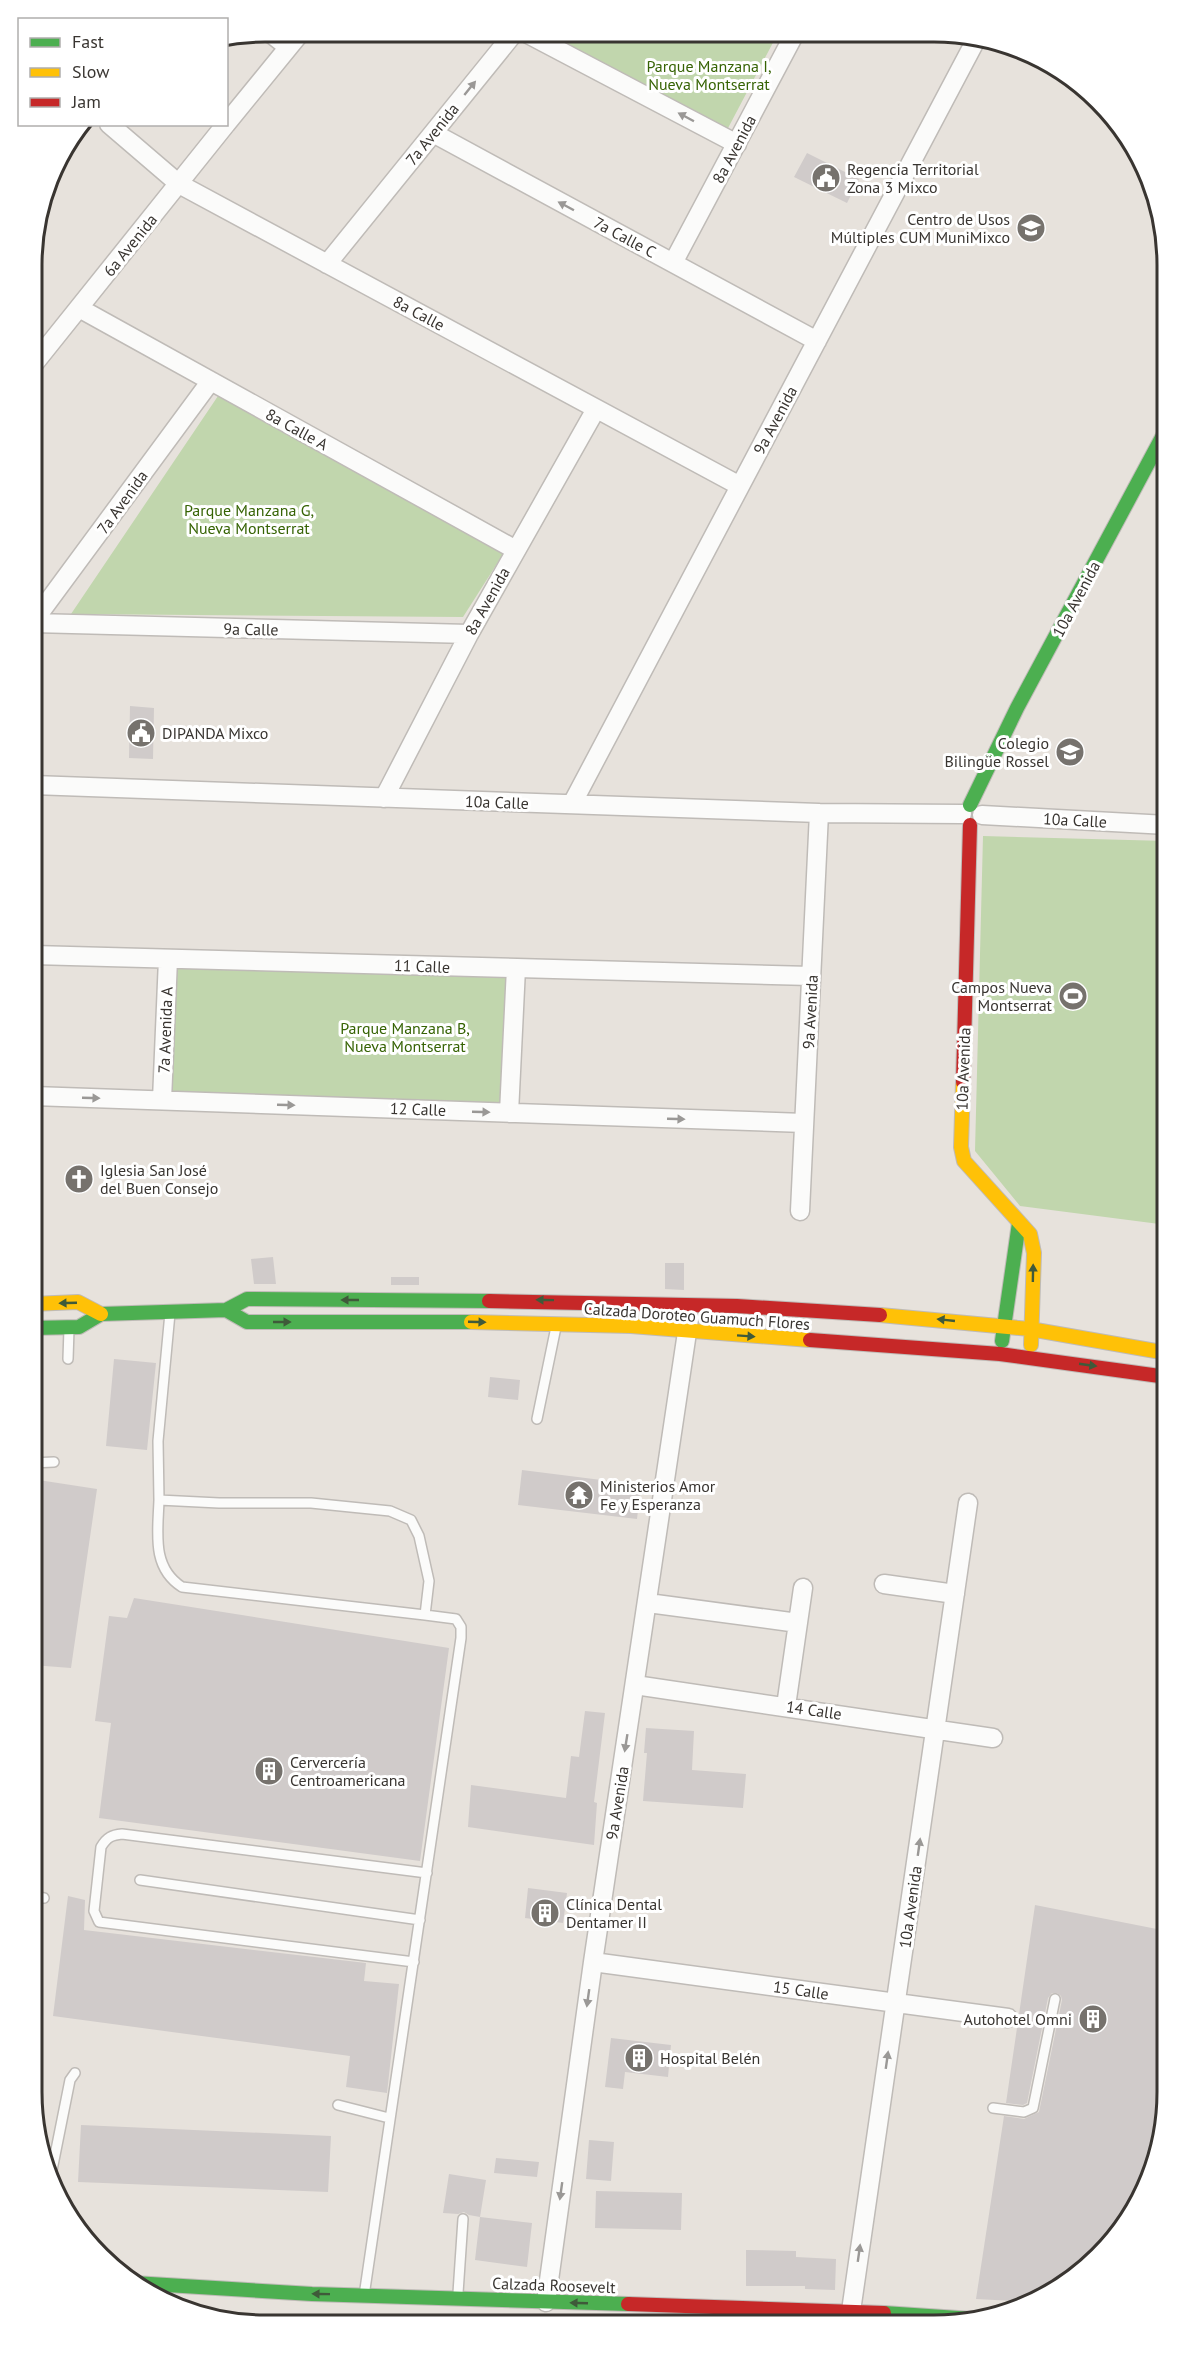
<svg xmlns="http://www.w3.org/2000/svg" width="1199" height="2357" font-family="'PT Sans',sans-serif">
<rect width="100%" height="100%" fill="#e7e2dc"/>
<path fill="#c1d6ad" d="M 545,33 L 777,35 L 727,130 Z
M 218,396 L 507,548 L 463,617 L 71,614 Z
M 983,836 L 1167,841 L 1167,1225 L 1020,1206 L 975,1151 Z
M 174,965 L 510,974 L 505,1107 L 169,1094 Z"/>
<path fill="#d0cbca" d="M 807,153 L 859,179 L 847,203 L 794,177 Z
M 130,706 L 154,708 L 153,759 L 129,758 Z
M 273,1257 L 276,1284 L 254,1284 L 251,1259 Z
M 665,1263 L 684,1263 L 684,1290 L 665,1289 Z
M 391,1277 L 419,1277 L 419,1285 L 391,1285 Z
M 114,1359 L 156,1363 L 147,1450 L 106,1446 Z
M 490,1377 L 520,1380 L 518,1400 L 488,1397 Z
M 522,1470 L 641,1485 L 637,1519 L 518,1505 Z
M 32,1479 L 97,1489 L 71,1668 L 32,1665 Z
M 134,1598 L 449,1648 L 420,1861 L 99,1818 L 111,1723 L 95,1721 L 109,1616 L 127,1618 Z
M 585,1711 L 605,1713 L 594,1802 L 597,1803 L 594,1845 L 468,1827 L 471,1785 L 566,1798 L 571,1756 L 579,1757 Z
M 646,1728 L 694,1731 L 692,1770 L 746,1774 L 743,1808 L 643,1801 L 647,1753 L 644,1753 Z
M 528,1888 L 567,1893 L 563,1923 L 525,1918 Z
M 68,1896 L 85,1900 L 84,1930 L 366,1963 L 364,1981 L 399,1984 L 387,2093 L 346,2087 L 350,2056 L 53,2016 Z
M 1035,1905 L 1167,1931 L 1167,2108 L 1150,2181 L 1119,2234 L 1064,2286 L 1032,2302 L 976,2299 L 1004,2116 L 1024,2119 L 1039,2112 L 1062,2000 L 1061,1996 L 1057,1993 L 1052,1993 L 1048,1998 L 1027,2103 L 1023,2105 L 1006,2103 Z
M 611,2038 L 671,2045 L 668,2077 L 625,2072 L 623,2089 L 605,2087 Z
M 81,2125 L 331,2136 L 328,2192 L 78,2182 Z
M 589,2140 L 614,2142 L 611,2181 L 586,2179 Z
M 496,2158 L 539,2162 L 537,2177 L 494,2173 Z
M 449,2174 L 486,2180 L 480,2217 L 469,2215 L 464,2212 L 458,2214 L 443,2213 Z
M 596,2191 L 682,2193 L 681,2230 L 595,2228 Z
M 480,2217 L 532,2223 L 527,2267 L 475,2260 Z
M 746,2250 L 796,2251 L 796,2257 L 836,2259 L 835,2290 L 805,2289 L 805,2286 L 746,2286 Z"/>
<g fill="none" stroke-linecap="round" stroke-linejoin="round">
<g stroke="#bfbbb7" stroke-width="12">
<path id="lane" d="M 170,1313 L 158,1441 L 159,1500 L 219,1503 L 311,1503 L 390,1511 L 411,1520 L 419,1536 L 429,1581 L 425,1615 L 456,1619 L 461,1627 L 461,1638 L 365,2289
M 68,1359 L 69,1329
M 537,1419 L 556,1327
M 32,1463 L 54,1462
M 159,1500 C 158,1532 151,1567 182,1587 L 425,1615
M 140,1880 L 420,1920
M 32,1896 L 44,1898
M 414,1962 L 99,1922 L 94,1911 L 101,1847 C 107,1837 112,1835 122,1834 L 427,1873
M 338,2105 L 389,2118
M 993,2108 L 1024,2112 L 1033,2108 L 1055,1999
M 50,2180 L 70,2080 L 75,2073
M 458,2293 L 463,2219"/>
</g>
<g stroke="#bfbbb7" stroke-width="21">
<path id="street" d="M 269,32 L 288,47
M 526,33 L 737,144
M 109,124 L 179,184 L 740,486
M 226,124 L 301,32
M 433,133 L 817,341
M 673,263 L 794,35
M 327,264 L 514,33
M 79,308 L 516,550
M 33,365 L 226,124
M 33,622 L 210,382
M 33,623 L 469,634
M 33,785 L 819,813 L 962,814
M 384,798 L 469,634 L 596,409
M 572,804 L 978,36
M 982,815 L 1167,825
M 33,955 L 811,976
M 33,1096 L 804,1123
M 162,1100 L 168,959
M 509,1113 L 516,968
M 800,1211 L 819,813
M 884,1584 L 955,1594
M 648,1603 L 798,1623
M 635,1685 L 993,1738
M 786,1706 L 803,1588
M 593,1962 L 1008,2018
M 546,2302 L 593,1962 L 689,1319
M 851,2311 L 968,1503"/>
</g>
<g stroke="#bfbbb7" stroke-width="16">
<path id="fast" d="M 970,805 L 1017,708 L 1167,428
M 226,1310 L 247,1322 L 471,1322
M 32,1328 L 79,1327 L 101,1314 L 226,1310 L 247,1299 L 489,1301
M 1002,1341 L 1019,1223
M 134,2283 L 312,2294 L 628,2304
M 884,2313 L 973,2319"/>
</g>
<g stroke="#bfbbb7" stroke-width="16">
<path id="slow" d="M 963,1082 L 961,1147 L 964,1161 L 1030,1234 L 1034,1253 L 1031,1345
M 32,1304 L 78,1302 L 101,1314
M 880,1315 L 1030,1329 L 1167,1353
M 471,1322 L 631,1326 L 810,1340"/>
</g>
<g stroke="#bfbbb7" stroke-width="16">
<path id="jam" d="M 963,1082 L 970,825
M 489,1301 L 737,1306 L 880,1315
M 810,1340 L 1000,1354 L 1167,1377
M 628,2304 L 884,2313"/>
</g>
<use href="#lane" stroke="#fbfbfa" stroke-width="9"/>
<use href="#street" stroke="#fbfbfa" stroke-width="18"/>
<use href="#fast" stroke="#4caf50" stroke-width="14"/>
<use href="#slow" stroke="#ffc107" stroke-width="14"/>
<use href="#jam" stroke="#c62828" stroke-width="14"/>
</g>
<defs><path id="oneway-solid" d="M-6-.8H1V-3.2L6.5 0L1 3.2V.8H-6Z" transform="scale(1.5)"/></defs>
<g fill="#9a9896">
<use href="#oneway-solid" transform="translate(470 88) rotate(-51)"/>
<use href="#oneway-solid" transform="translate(686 117) rotate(-152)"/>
<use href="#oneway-solid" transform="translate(566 206) rotate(-152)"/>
<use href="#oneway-solid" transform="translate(91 1098) rotate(2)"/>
<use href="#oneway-solid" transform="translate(286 1105) rotate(2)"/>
<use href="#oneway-solid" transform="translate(481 1112) rotate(2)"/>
<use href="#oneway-solid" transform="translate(676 1119) rotate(2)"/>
<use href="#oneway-solid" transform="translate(626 1743) rotate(99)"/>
<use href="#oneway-solid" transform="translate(919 1847) rotate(-82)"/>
<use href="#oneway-solid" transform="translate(588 1998) rotate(98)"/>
<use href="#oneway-solid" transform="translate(887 2060) rotate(-82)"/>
<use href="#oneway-solid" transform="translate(561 2191) rotate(98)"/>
<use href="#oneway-solid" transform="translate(859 2253) rotate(-82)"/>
</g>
<g fill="#3f5a3a">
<use href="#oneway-solid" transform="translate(1033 1273) rotate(-89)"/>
<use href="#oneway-solid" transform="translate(350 1300) rotate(-180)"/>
<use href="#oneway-solid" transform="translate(545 1300) rotate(-179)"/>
<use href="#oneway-solid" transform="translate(68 1303) rotate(178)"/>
<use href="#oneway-solid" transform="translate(946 1320) rotate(-174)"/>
<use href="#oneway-solid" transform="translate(282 1322)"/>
<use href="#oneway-solid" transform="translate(477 1322) rotate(2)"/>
<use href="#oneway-solid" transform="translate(746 1336) rotate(4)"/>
<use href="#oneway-solid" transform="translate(1088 1365) rotate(8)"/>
<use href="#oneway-solid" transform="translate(321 2294) rotate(-179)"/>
<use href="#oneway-solid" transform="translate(579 2303) rotate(-178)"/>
</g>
<defs>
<g id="civic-disc" transform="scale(1.5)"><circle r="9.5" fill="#76726d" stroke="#fff"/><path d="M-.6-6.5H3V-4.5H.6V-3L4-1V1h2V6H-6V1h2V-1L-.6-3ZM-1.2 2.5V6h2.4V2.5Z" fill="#fff"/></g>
<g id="school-disc" transform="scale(1.5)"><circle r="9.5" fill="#76726d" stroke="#fff"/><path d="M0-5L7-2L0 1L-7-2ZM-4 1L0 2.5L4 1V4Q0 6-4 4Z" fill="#fff"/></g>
<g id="stadium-disc" transform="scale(1.5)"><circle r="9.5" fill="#76726d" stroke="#fff"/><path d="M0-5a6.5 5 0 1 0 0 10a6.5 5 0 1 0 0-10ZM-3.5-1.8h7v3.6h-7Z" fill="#fff"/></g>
<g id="church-disc" transform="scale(1.5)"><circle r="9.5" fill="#76726d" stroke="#fff"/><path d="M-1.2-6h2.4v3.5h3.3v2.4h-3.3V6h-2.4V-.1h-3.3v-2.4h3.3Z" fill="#fff"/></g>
<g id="temple-disc" transform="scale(1.5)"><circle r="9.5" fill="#76726d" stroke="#fff"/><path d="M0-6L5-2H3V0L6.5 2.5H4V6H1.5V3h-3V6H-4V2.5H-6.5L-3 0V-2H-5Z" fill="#fff"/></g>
<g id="building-disc" transform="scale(1.5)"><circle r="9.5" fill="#76726d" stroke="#fff"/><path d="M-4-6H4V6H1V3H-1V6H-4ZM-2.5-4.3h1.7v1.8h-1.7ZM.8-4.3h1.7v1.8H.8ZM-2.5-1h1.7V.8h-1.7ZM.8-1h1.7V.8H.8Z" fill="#fff"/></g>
</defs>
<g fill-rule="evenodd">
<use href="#civic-disc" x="826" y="178"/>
<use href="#school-disc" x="1031" y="228"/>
<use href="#civic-disc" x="141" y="733"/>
<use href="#school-disc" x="1070" y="752"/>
<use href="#stadium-disc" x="1073" y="996"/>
<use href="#church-disc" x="79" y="1179"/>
<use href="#temple-disc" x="579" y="1495"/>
<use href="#building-disc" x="269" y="1771"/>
<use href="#building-disc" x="545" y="1913"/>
<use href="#building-disc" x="1093" y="2019"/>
<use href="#building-disc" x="639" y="2058"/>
</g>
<g text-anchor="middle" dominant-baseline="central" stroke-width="6" stroke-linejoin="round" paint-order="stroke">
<g font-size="16" fill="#366304" stroke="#fff">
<text x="709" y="66">Parque Manzana I,<tspan x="709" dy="18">Nueva Montserrat</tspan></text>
<text x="249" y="510">Parque Manzana G,<tspan x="249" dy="18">Nueva Montserrat</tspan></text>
<text x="405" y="1028">Parque Manzana B,<tspan x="405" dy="18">Nueva Montserrat</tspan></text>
</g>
<g font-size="16" fill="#393531" stroke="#fff">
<text transform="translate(432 134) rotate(-51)">7a Avenida</text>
<text transform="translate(734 149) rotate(-62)">8a Avenida</text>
<text transform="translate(625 237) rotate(28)">7a Calle C</text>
<text transform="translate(130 245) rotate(-51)">6a Avenida</text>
<text transform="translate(419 313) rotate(28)">8a Calle</text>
<text transform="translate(775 420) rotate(-62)">9a Avenida</text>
<text transform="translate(297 429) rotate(29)">8a Calle A</text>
<text transform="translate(122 502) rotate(-54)">7a Avenida</text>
<text transform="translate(1076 599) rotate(-62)">10a Avenida</text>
<text transform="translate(487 601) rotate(-61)">8a Avenida</text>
<text transform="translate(251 629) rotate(1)">9a Calle</text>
<text transform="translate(497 802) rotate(2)">10a Calle</text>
<text transform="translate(1075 820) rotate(3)">10a Calle</text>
<text transform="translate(422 966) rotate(2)">11 Calle</text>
<text transform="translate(810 1012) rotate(-87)">9a Avenida</text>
<text transform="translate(165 1030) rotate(-88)">7a Avenida A</text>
<text transform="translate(963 1069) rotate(-88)">10a Avenida</text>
<text transform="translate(418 1109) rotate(2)">12 Calle</text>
<text transform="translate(697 1316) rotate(4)">Calzada Doroteo Guamuch Flores</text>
<text transform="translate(814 1710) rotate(8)">14 Calle</text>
<text transform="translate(617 1803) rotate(-81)">9a Avenida</text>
<text transform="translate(910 1907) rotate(-82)">10a Avenida</text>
<text transform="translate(801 1990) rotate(8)">15 Calle</text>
<text transform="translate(554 2285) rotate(2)">Calzada Roosevelt</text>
</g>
<g font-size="16" fill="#393531" stroke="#fff" text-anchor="start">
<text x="847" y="169">Regencia Territorial<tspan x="847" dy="18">Zona 3 Mixco</tspan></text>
<text x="1010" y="219" text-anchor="end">Centro de Usos<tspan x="1010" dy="18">Múltiples CUM MuniMixco</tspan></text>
<text x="162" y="733">DIPANDA Mixco</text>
<text x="1049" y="743" text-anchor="end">Colegio<tspan x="1049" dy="18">Bilingüe Rossel</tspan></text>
<text x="1052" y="987" text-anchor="end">Campos Nueva<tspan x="1052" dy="18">Montserrat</tspan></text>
<text x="100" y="1170">Iglesia San José<tspan x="100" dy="18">del Buen Consejo</tspan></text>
<text x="600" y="1486">Ministerios Amor<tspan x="600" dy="18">Fe y Esperanza</tspan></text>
<text x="290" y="1762">Cervercería<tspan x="290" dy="18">Centroamericana</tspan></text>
<text x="566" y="1904">Clínica Dental<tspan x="566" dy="18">Dentamer II</tspan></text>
<text x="1072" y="2019" text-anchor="end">Autohotel Omni</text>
<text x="660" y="2058">Hospital Belén</text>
</g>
</g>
<path d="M0 0H1199V2357H0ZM265 42H934A223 223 0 0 1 1157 265V2092A223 223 0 0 1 934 2315H265A223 223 0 0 1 42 2092V265A223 223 0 0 1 265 42Z" fill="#fff" fill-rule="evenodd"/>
<path fill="none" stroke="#393531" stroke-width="3" d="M265 42H934A223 223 0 0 1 1157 265V2092A223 223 0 0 1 934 2315H265A223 223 0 0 1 42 2092V265A223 223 0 0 1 265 42Z"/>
<rect x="18" y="18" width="210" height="108" fill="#ffffff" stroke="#b0aead" stroke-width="1.5"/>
<rect x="30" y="38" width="30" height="9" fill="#4caf50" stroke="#b0aead" stroke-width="1.5"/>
<text x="72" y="48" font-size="18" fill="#393531">Fast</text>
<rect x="30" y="68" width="30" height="9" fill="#ffc107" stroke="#b0aead" stroke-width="1.5"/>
<text x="72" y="78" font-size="18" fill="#393531">Slow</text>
<rect x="30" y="98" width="30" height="9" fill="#c62828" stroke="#b0aead" stroke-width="1.5"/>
<text x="72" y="108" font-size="18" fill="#393531">Jam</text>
</svg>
